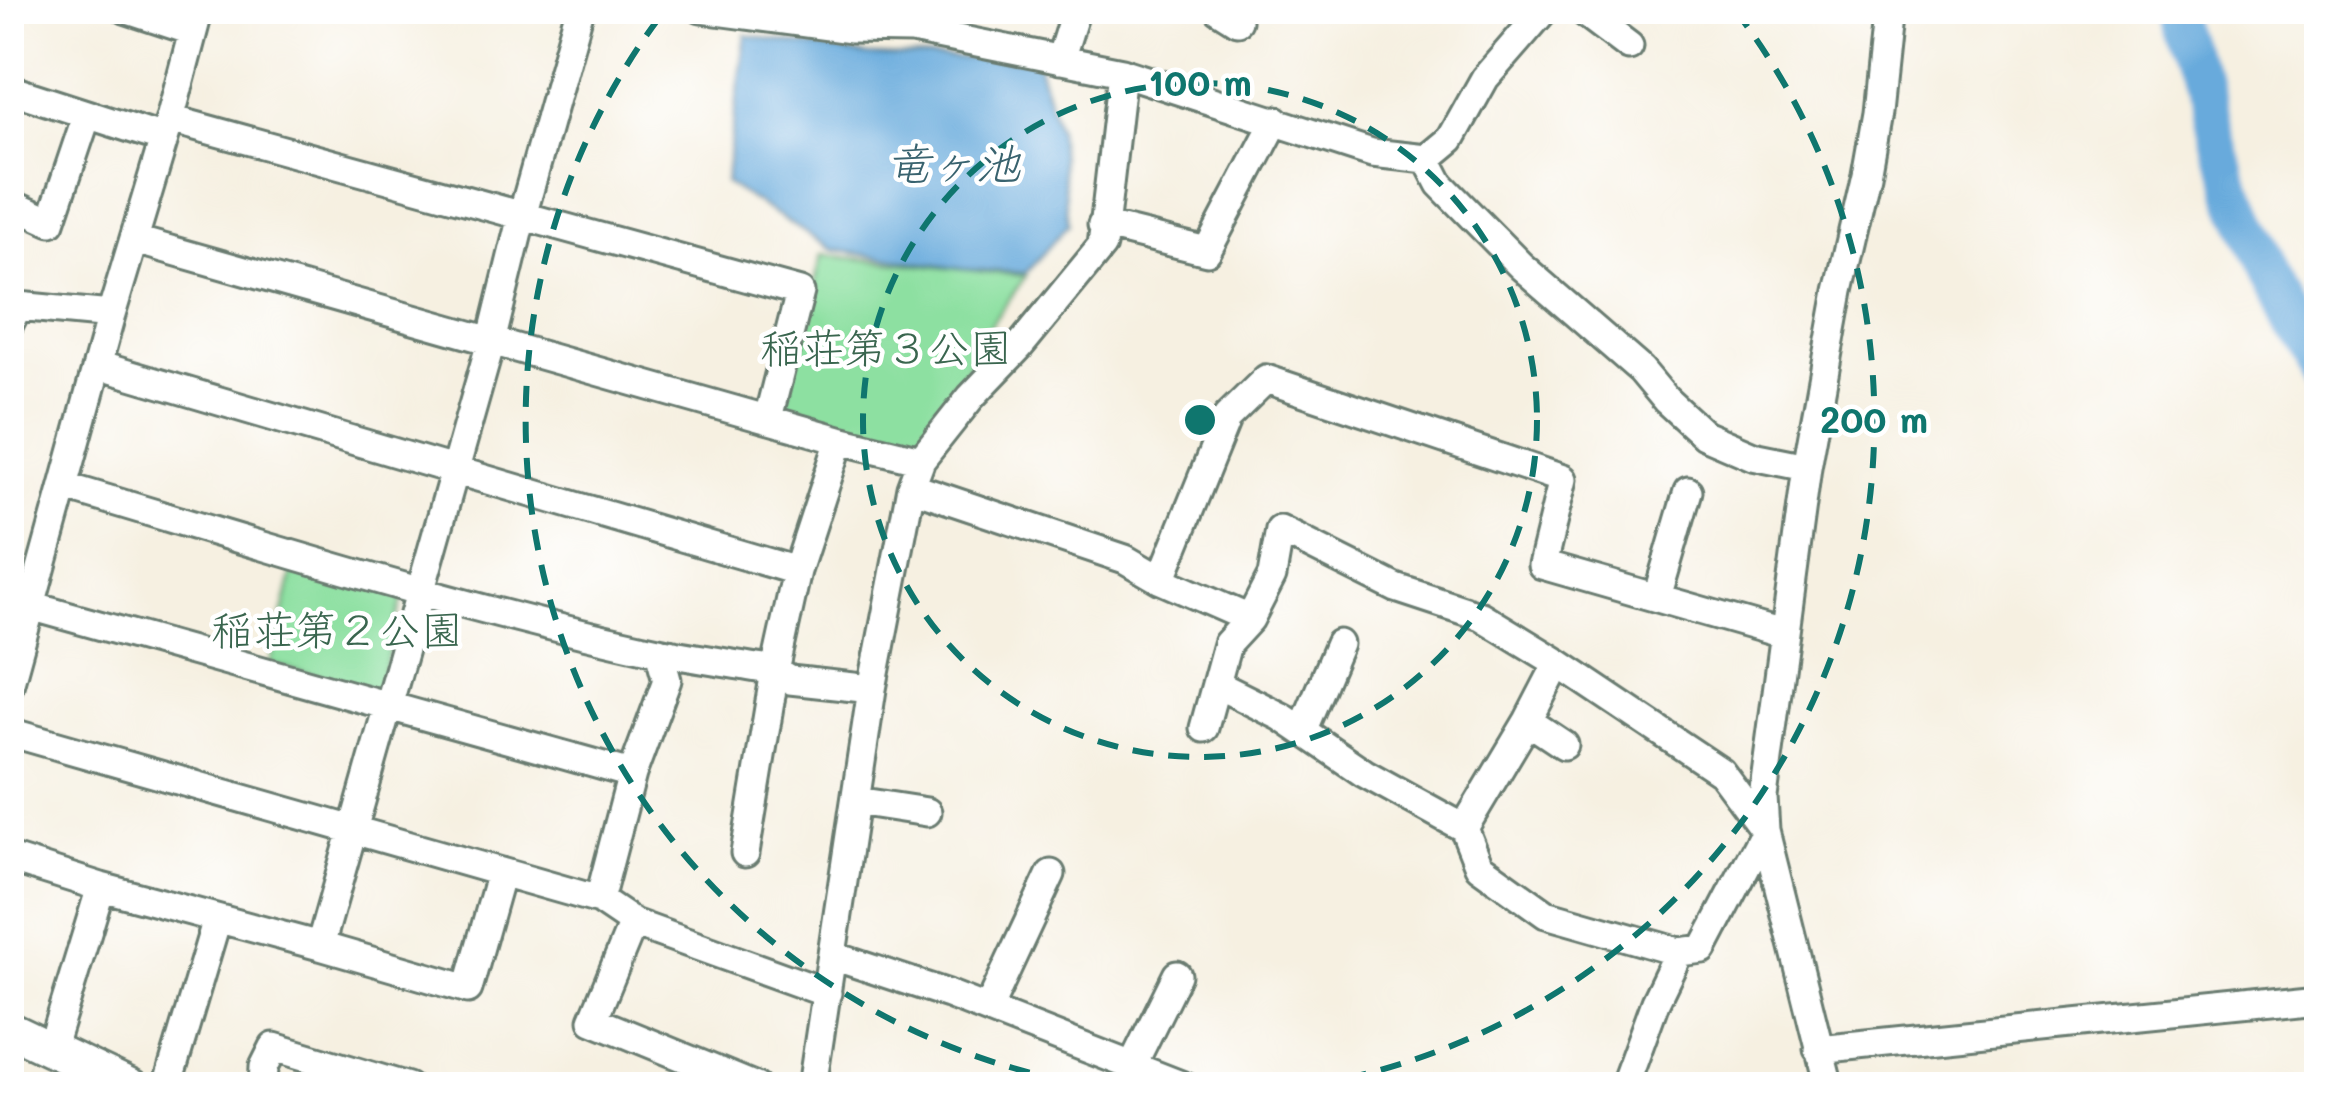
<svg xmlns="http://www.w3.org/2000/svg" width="2328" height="1096" font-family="Mali,'Klee One',sans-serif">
<rect width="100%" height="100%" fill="#fff"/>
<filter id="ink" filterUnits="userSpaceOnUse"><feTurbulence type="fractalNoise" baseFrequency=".00833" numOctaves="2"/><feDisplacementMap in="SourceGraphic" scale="24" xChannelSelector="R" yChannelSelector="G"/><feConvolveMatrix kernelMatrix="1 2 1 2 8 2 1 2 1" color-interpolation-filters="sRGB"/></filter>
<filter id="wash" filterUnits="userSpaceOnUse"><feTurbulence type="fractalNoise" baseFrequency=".004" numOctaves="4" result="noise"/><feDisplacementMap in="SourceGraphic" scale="48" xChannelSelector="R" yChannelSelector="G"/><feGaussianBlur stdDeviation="2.7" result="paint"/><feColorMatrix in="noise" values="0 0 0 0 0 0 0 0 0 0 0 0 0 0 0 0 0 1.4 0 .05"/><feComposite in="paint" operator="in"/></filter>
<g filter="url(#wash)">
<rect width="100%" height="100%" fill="#f6f0e1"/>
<path fill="#8de0a1" stroke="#568e6a" stroke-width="3" d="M 822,255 L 1026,276 L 975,346 L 957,403 L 921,444 L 784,407 Z
M 295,565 L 404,593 L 379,692 L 270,664 Z"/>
<path fill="#68aadc" stroke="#447488" stroke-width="3" d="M 746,35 L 868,56 L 1036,60 L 1058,130 L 1068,224 L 1026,273 L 963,269 L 833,250 L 725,183 Z"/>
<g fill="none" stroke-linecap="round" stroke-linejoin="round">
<path stroke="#68aadc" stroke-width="39" d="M 2180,9 L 2184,34 L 2212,134 L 2264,276 L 2319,374"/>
</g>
</g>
<g filter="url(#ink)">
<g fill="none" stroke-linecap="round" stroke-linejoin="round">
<g stroke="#6a7c71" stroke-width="33">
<path id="minor" d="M 125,9 L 192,31
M 701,9 L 851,29 L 912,30 L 1122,72 L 1372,153 L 1427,159 L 1451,139 L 1485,78 L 1545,9
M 1218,9 L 1237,21
M 1580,9 L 1629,46
M 1060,60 L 1076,9
M 9,89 L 164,139
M 170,119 L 800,292 L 768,418
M 1427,159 L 1440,184 L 1521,266 L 1641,370 L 1666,400 L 1704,435 L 1753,456 L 1807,467
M 9,203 L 51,222 L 87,115
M 1102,225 L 1207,251 L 1276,120
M 135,240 L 840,440 L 921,460
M 9,324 L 18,306 L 111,315
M 97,365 L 797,571
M 66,487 C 262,545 458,608 658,651 C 697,659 736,664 775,671 L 790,680 L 872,689
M 911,487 L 1125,559 L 1161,580 L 1250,619 L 1272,576 L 1280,530 L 1396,588 L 1481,616 L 1558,663 L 1721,772 L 1765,831
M 1161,580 L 1227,417 L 1266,379 L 1563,479 L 1542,565 L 1783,634
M 1657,597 L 1688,491
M 9,600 L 632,774
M 1216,684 L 1282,717 L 1364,773 L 1464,828 L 1479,866 L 1546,914 L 1679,952 L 1703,949 L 1765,831
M 9,686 L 111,315 L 170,119 L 199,9
M 1528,721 L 1564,745
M 1204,728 L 1227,644 L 1250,619
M 1303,729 L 1339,644
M 9,732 L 599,900 L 633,923 L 827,993
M 856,801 L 927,812
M 1464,828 L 1528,721 L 1558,663
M 745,853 L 775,671 L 797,571 L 840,440
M 9,858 L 101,887 L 320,946 L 491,342 L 522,216 L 580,9
M 599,900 L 632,774 L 667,680 L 659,651
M 633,923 L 593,1020 L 756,1087
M 320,946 L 468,989 L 501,872
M 833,956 L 948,994 L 1186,1087
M 988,1009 L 1051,874
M 52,1047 L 101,887
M 1818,1049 L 2319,998
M 1132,1066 L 1177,975
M 167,1087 L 217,919
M 263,1087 L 264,1067 L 274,1047 L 408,1087
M 812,1087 L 872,689 L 911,487 L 921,460 L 971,397 L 1019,347 L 1102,246 L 1122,72
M 1624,1087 L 1655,1002 L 1679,952
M 1829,1087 L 1765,831 L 1763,797 L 1807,467 L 1839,291 L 1866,175 L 1877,113 L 1888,9"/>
</g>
<g stroke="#6a7c71" stroke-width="39">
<path id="tertiary" d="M 9,1029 L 131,1087"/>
</g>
<use href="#minor" stroke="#fff" stroke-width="27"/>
<use href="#tertiary" stroke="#fff" stroke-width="33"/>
</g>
</g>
<g fill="none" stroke="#0f766e" stroke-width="6" stroke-dasharray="21 15">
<circle cx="1200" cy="420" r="337"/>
<path d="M1100 1087A674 674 0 0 1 665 10M1735 10A674 674 0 0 1 1300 1087"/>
</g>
<g text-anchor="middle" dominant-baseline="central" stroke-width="9" stroke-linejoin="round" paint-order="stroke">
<g font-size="42" fill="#3a664f" stroke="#fff">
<text x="886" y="346">稲荘第３公園</text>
<text x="337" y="628">稲荘第２公園</text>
</g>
<g font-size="45" font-style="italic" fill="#39636f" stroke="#fff">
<text x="953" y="162">竜ヶ池</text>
</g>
</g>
<circle cx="1200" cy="420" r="18" fill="#0f766e" stroke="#fff" stroke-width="6"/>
<g font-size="36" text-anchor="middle" font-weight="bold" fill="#0f766e" stroke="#fff" stroke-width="9" stroke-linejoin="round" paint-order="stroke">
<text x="1200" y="96">100 m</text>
<text x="1874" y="433">200 m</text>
</g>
<rect width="2328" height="1096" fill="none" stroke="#fff" stroke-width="48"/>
</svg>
